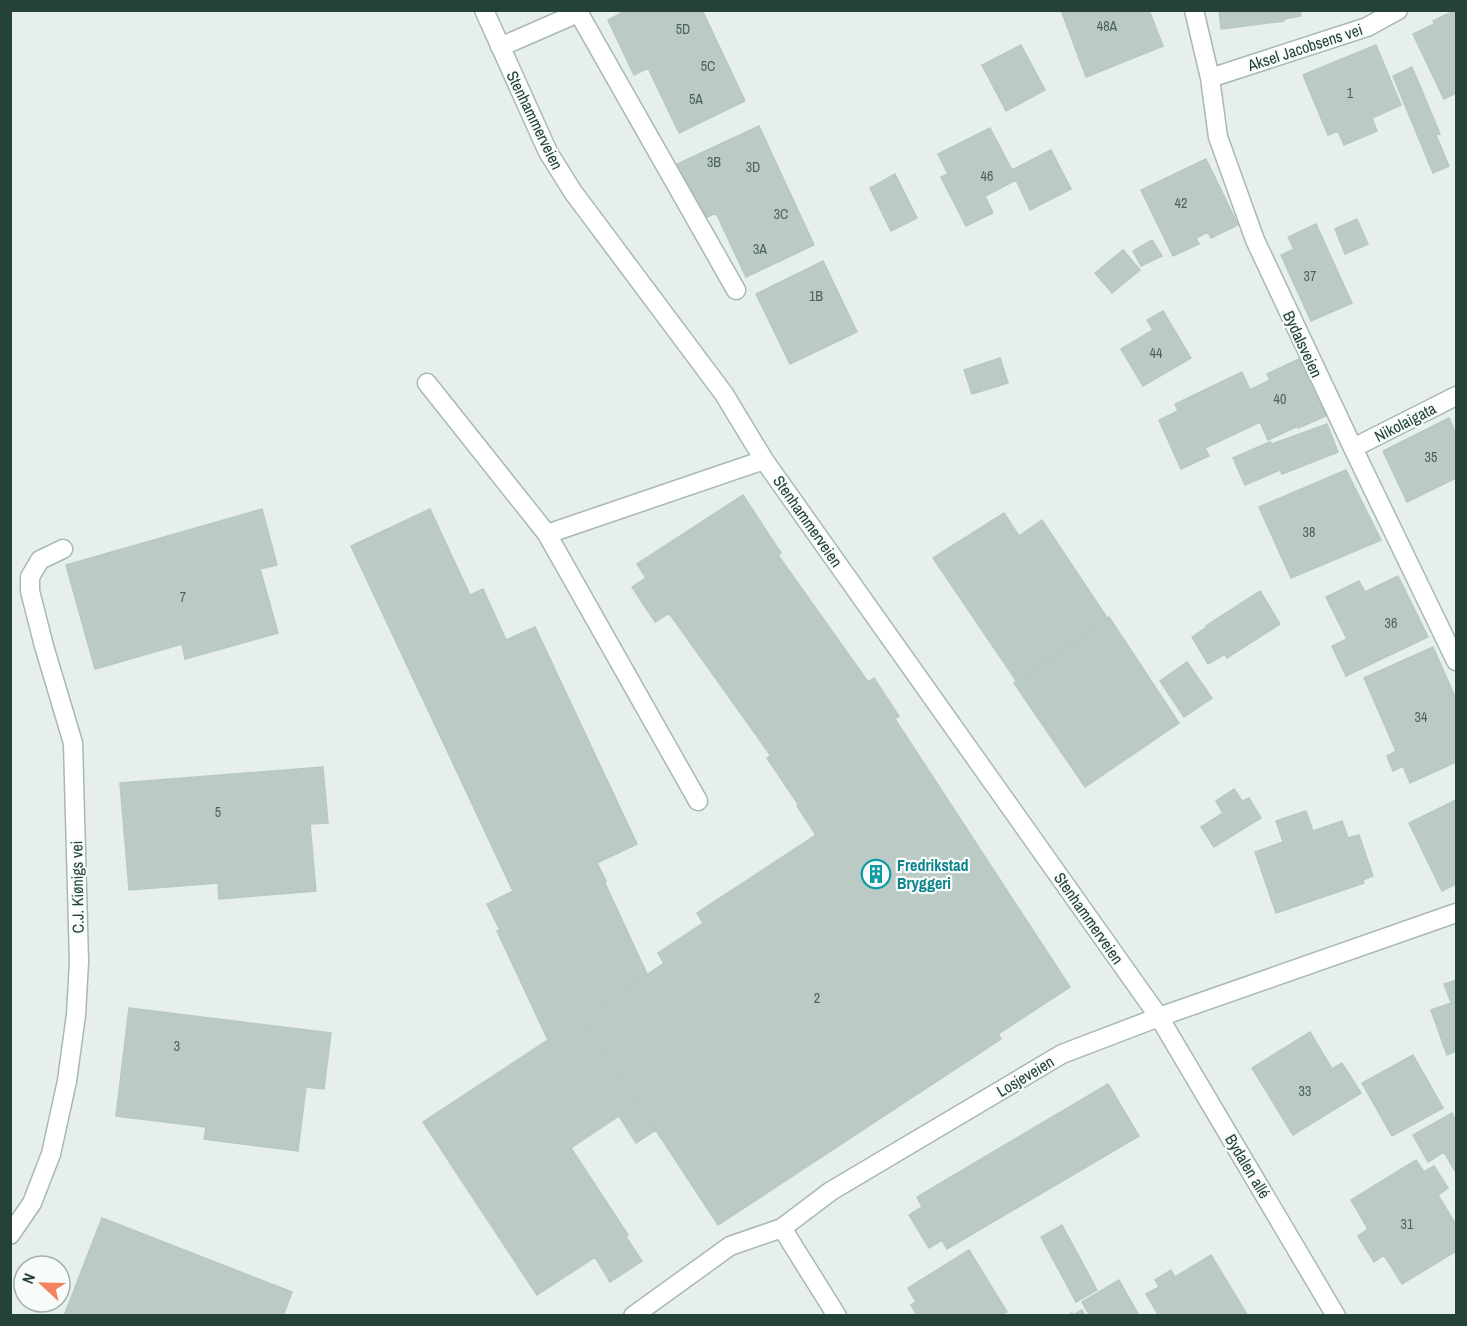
<svg xmlns="http://www.w3.org/2000/svg" width="1467" height="1326" font-family="'Archivo Narrow',sans-serif">
<rect width="100%" height="100%" fill="#e6efeb"/>
<path fill="#bbcac4" stroke="#b8c9c2" stroke-width="1.5" d="M 627,10 L 702,10 L 745,101 L 679,133 L 648,68 L 634,75 L 608,20 Z
M 1061,10 L 1149,10 L 1163,46 L 1086,77 Z
M 1219,10 L 1300,10 L 1301,16 L 1284,19 L 1284,21 L 1221,29 Z
M 1456,10 L 1456,93 L 1444,99 L 1413,34 L 1434,24 L 1433,21 Z
M 1021,45 L 1045,90 L 1006,111 L 982,65 Z
M 1376,45 L 1401,105 L 1372,118 L 1377,131 L 1344,145 L 1338,131 L 1328,135 L 1303,75 Z
M 1412,67 L 1440,134 L 1436,135 L 1449,166 L 1433,173 L 1393,76 Z
M 759,126 L 814,245 L 746,277 L 716,213 L 703,219 L 677,164 Z
M 990,128 L 1012,170 L 1051,150 L 1071,189 L 1030,210 L 1016,180 L 985,196 L 993,213 L 966,226 L 941,177 L 948,174 L 938,154 Z
M 1206,159 L 1238,225 L 1211,238 L 1208,232 L 1196,238 L 1199,244 L 1173,256 L 1141,190 Z
M 895,174 L 917,218 L 891,231 L 870,188 Z
M 1357,219 L 1368,244 L 1345,254 L 1335,229 Z
M 1316,224 L 1352,303 L 1311,321 L 1281,255 L 1294,249 L 1288,237 Z
M 1152,240 L 1162,256 L 1141,266 L 1133,251 Z
M 1123,250 L 1140,270 L 1112,293 L 1095,273 Z
M 823,261 L 857,332 L 790,364 L 756,294 Z
M 1163,311 L 1191,358 L 1143,386 L 1121,349 L 1153,330 L 1147,320 Z
M 1000,358 L 1008,383 L 972,394 L 964,370 Z
M 1301,358 L 1328,415 L 1298,428 L 1298,426 L 1268,440 L 1260,422 L 1205,448 L 1209,456 L 1181,469 L 1159,420 L 1178,411 L 1175,404 L 1242,372 L 1250,390 L 1270,380 L 1267,374 Z
M 1449,418 L 1456,434 L 1456,478 L 1407,502 L 1383,451 Z
M 1327,424 L 1338,452 L 1282,474 L 1280,470 L 1245,485 L 1233,458 L 1270,442 L 1272,444 Z
M 1346,470 L 1381,540 L 1291,578 L 1259,507 Z
M 743,495 L 781,553 L 778,555 L 868,682 L 874,678 L 899,716 L 895,719 L 1070,987 L 998,1034 L 1001,1039 L 718,1225 L 583,1019 L 664,963 L 658,953 L 703,923 L 697,913 L 816,835 L 797,806 L 798,804 L 767,758 L 771,756 L 669,613 L 655,622 L 632,587 L 646,578 L 637,564 Z
M 262,509 L 277,565 L 260,569 L 278,633 L 185,659 L 182,644 L 95,669 L 66,565 Z
M 430,509 L 470,595 L 483,589 L 506,640 L 535,627 L 637,844 L 597,863 L 606,881 L 604,881 L 647,974 L 583,1019 L 656,1130 L 636,1143 L 619,1116 L 571,1148 L 628,1235 L 626,1237 L 642,1261 L 610,1282 L 595,1257 L 537,1295 L 423,1122 L 548,1040 L 497,931 L 500,930 L 487,904 L 513,891 L 351,546 Z
M 1004,513 L 1019,536 L 1042,520 L 1108,619 L 1017,682 L 933,558 Z
M 1398,576 L 1428,637 L 1346,676 L 1332,646 L 1347,639 L 1326,597 L 1359,581 L 1365,592 Z
M 1260,591 L 1280,624 L 1227,658 L 1225,654 L 1208,664 L 1192,637 L 1207,627 L 1206,626 Z
M 1109,617 L 1179,723 L 1085,787 L 1014,683 Z
M 1433,647 L 1456,699 L 1456,762 L 1410,783 L 1403,766 L 1393,771 L 1387,756 L 1396,751 L 1364,678 Z
M 1187,662 L 1212,698 L 1184,717 L 1160,681 Z
M 323,767 L 328,823 L 310,824 L 316,891 L 219,899 L 218,883 L 129,890 L 120,783 Z
M 1234,789 L 1242,801 L 1249,798 L 1261,818 L 1214,847 L 1201,827 L 1223,813 L 1216,801 Z
M 1456,800 L 1456,884 L 1442,891 L 1409,823 Z
M 1306,811 L 1313,831 L 1342,821 L 1348,838 L 1359,835 L 1373,876 L 1363,880 L 1364,883 L 1276,913 L 1255,852 L 1283,842 L 1276,821 Z
M 1456,980 L 1456,1051 L 1447,1055 L 1431,1010 L 1451,1003 L 1444,984 Z
M 129,1008 L 331,1033 L 324,1089 L 306,1087 L 298,1151 L 204,1139 L 206,1127 L 116,1116 Z
M 1310,1032 L 1332,1069 L 1342,1063 L 1361,1093 L 1293,1135 L 1252,1068 Z
M 1413,1055 L 1443,1108 L 1392,1136 L 1362,1083 Z
M 1108,1084 L 1139,1136 L 947,1249 L 942,1240 L 929,1248 L 909,1215 L 922,1207 L 917,1197 Z
M 1452,1113 L 1456,1121 L 1456,1173 L 1444,1152 L 1428,1162 L 1413,1135 Z
M 1416,1160 L 1424,1172 L 1434,1166 L 1448,1188 L 1438,1195 L 1456,1225 L 1456,1251 L 1402,1284 L 1384,1255 L 1374,1262 L 1358,1236 L 1368,1229 L 1351,1200 Z
M 102,1218 L 292,1292 L 283,1316 L 64,1316 Z
M 1062,1225 L 1097,1290 L 1076,1302 L 1041,1237 Z
M 969,1250 L 1007,1312 L 1002,1314 L 1003,1316 L 917,1316 L 911,1305 L 916,1302 L 908,1288 Z
M 1211,1255 L 1248,1316 L 1159,1316 L 1146,1294 L 1159,1287 L 1155,1280 L 1171,1270 L 1175,1277 Z
M 1119,1280 L 1138,1314 L 1138,1316 L 1090,1316 L 1082,1302 Z
M 1082,1310 L 1085,1316 L 1068,1316 L 1072,1313 L 1073,1315 Z"/>
<g fill="none" stroke-linecap="round" stroke-linejoin="round">
<g stroke="#a8b8b2" stroke-width="21">
<path id="minor" d="M 484,10 L 548,152 L 573,192 L 724,394 L 764,460 L 1159,1017 L 1336,1316
M 577,10 L 736,290
M 1194,10 L 1210,78 L 1218,137 L 1255,240 L 1353,448 L 1456,661
M 500,47 L 578,13
M 1210,78 L 1367,27 L 1398,10
M 427,383 L 547,534 L 698,801
M 1353,448 L 1456,396
M 547,534 L 764,460
M 782,1228 L 837,1316
M 10,1235 L 32,1203 L 51,1154 L 67,1081 L 76,1015 L 79,962 L 73,743 L 44,646 L 30,591 L 30,577 L 40,560 L 63,549
M 633,1316 L 730,1246 L 782,1228 L 831,1191 L 1062,1054 L 1159,1017 L 1456,913"/>
</g>
<use href="#minor" stroke="#fff" stroke-width="18"/>
</g>
<defs>
<g id="building-ring" transform="scale(1.5)"><circle r="9.5" fill="#f7fbf9" stroke="#0f9aa8" stroke-width="1.5"/><path d="M-4-6H4V6H1V3H-1V6H-4ZM-2.5-4.3h1.7v1.8h-1.7ZM.8-4.3h1.7v1.8H.8ZM-2.5-1h1.7V.8h-1.7ZM.8-1h1.7V.8H.8Z" fill="#0f9aa8"/></g>
</defs>
<g fill-rule="evenodd">
<use href="#building-ring" x="876" y="874"/>
</g>
<g text-anchor="middle" dominant-baseline="central" stroke-width="4.5" stroke-linejoin="round" paint-order="stroke">
<g font-size="14" fill="#4a645c">
<text x="1107" y="26">48A</text>
<text x="683" y="29">5D</text>
<text x="708" y="66">5C</text>
<text x="1350" y="93">1</text>
<text x="696" y="99">5A</text>
<text x="714" y="162">3B</text>
<text x="753" y="167">3D</text>
<text x="987" y="176">46</text>
<text x="1181" y="203">42</text>
<text x="781" y="214">3C</text>
<text x="760" y="249">3A</text>
<text x="1310" y="276">37</text>
<text x="816" y="296">1B</text>
<text x="1156" y="353">44</text>
<text x="1280" y="399">40</text>
<text x="1431" y="457">35</text>
<text x="1309" y="532">38</text>
<text x="183" y="597">7</text>
<text x="1391" y="623">36</text>
<text x="1421" y="717">34</text>
<text x="218" y="812">5</text>
<text x="817" y="998">2</text>
<text x="177" y="1046">3</text>
<text x="1305" y="1091">33</text>
<text x="1407" y="1224">31</text>
</g>
<g font-size="16" fill="#24423a" stroke="#f7fbf9">
<text transform="translate(1305 47) rotate(-18)">Aksel Jacobsens vei</text>
<text transform="translate(535 120) rotate(64)">Stenhammerveien</text>
<text transform="translate(1303 344) rotate(65)">Bydalsveien</text>
<text transform="translate(1405 422) rotate(-27)">Nikolaigata</text>
<text transform="translate(808 521) rotate(55)">Stenhammerveien</text>
<text transform="translate(77 887) rotate(-91)">C.J. Kiønigs vei</text>
<text transform="translate(1089 918) rotate(55)">Stenhammerveien</text>
<text transform="translate(1025 1076) rotate(-31)">Losjeveien</text>
<text transform="translate(1248 1166) rotate(59)">Bydalen allé</text>
</g>
<g font-size="16" font-weight="bold" fill="#0d838f" stroke="#f7fbf9" text-anchor="start">
<text x="897" y="865">Fredrikstad<tspan x="897" dy="18">Bryggeri</tspan></text>
</g>
</g>
<rect width="1467" height="1326" fill="none" stroke="#24423a" stroke-width="24"/>
<g transform="translate(42 1284) rotate(292)"><circle r="28" fill="#f7fbf9" stroke="#a3b1ad" stroke-width="1.5"/>
<path d="M0-4.5L10 22L0 15L-10 22Z" fill="#f4845f"/>
<text y="-9" font-size="16" font-weight="bold" text-anchor="middle" fill="#24423a">N</text>
</g>
</svg>
